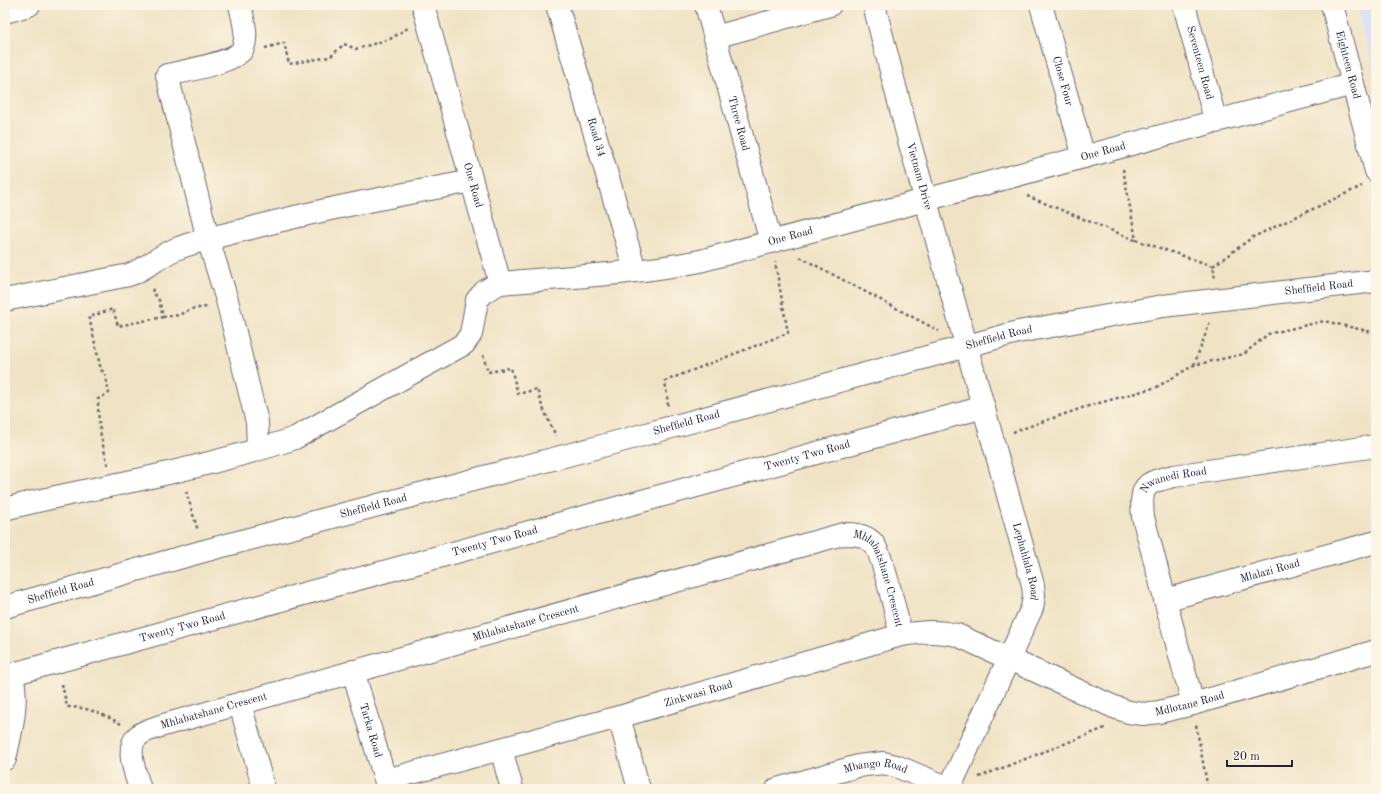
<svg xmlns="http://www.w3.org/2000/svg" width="1381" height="794" font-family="'Old Standard TT',serif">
<rect width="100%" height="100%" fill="#fcf5e5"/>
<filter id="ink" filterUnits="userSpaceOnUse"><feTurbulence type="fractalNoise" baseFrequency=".025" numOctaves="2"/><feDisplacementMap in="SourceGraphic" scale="8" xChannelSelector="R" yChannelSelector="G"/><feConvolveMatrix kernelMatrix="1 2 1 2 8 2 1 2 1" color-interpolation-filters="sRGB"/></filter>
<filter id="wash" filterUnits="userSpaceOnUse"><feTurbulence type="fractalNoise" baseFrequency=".012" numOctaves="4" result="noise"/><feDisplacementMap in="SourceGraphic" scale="16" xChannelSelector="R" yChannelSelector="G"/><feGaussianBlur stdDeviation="0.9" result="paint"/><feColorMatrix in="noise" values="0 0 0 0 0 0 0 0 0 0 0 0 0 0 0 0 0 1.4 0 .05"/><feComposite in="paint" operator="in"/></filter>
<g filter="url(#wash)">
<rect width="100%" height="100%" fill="#f0e3c5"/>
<path fill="#d0daf9" d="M 1356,5 L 1376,5 L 1376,78 Z"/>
</g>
<g filter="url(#ink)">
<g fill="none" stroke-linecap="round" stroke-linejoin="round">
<g stroke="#6a666b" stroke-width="24">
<g id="minor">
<path d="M 240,5 C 243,19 249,37 242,50 C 235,62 181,72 167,75 L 208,239 L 227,300 L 257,422 L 258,449"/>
<path id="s1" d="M 423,5 L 500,283"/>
<path id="s2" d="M 557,5 L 635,270"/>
<path id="s3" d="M 706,5 L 771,242"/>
<path id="s4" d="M 874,5 L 907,133 L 1033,585 L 1034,596 L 1032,608 L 949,789"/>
<path id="s5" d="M 1041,5 L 1084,157"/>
<path id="s6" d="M 1184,5 L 1216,122"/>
<path id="s7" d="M 1332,5 L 1376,171"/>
<path d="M 5,12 L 29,5"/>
<path d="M 715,37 L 830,5"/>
<path d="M 5,300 L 129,275 C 146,269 159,256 176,249 C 201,239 229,234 255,227 C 327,208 399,195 472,181"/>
<path id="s8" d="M 5,509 C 53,496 102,488 151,477 C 199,466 248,454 295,438 L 464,344 L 471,334 L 477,300 L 485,291 L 500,283 C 566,277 636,274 700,261 L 1353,84"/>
<path id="s9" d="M 1165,600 L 1376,542"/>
<path id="s10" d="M 5,607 L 204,551 L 617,442 L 1018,332 L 1163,306 L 1376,281"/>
<path id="s11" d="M 353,671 L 388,789"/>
<path id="s12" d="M 5,676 L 984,407"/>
<path d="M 240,704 L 264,789"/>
<path id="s13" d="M 1193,704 L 1143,517 C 1140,485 1144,483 1174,476 L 1376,446"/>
<path d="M 619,717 L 639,789"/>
<path d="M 501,749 L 512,789"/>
<path d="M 5,759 C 11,732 19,702 12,675"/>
<path id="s14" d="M 386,780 L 619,717 L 901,635 C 923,632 935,630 957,635 L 1114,707 L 1129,712 L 1143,714 L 1159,712 L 1193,704 L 1376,651"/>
<path id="s15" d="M 140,789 C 136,775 125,749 137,737 C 142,731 153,729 160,726 L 843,534 C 854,534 863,534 872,542 C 882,550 897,619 901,635"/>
<path id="s16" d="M 777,789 L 858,766 L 883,763 L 896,766 L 949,788"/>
</g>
</g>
<path stroke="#6a666b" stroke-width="2.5" stroke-dasharray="3 3" stroke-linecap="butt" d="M 265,48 L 284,43 L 289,64 L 330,57 L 344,44 L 356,49 L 390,39 L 408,28
M 1123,169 L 1136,240 L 1213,266 L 1215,279
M 1027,196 L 1135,240
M 800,257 L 939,331
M 1213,266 L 1253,237 L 1362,186
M 163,317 L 179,315 L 191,309 L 207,307
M 483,355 L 488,372 L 511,368 L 518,394 L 537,389 L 542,406 L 556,436
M 1194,365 L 1210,322
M 667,405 L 668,404 L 665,381 L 788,333 L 775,262
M 1013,432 L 1085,407 L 1157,387 L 1194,365 L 1244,354 L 1268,334 L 1324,321 L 1376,333
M 108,465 C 101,440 98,425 98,399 L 109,393 L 105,373 L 101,370 L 89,317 L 113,309 L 118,326 L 163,317 L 159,300 L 153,292 L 152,287
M 186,491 L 198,531
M 62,684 L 67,707 C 89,707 102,714 121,724
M 1196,725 L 1208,789
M 979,777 L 1105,728
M 5,786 L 16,788 L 16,789"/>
<use href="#minor" stroke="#fff" stroke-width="22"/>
</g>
</g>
<g text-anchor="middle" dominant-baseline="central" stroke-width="3.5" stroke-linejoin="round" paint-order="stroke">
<g font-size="11" fill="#22223b" stroke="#fcf5e5">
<text stroke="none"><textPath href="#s6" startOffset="60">Seventeen Road</textPath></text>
<text stroke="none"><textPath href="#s7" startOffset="62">Eighteen Road</textPath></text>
<text stroke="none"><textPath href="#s5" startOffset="79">Close Four</textPath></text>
<text stroke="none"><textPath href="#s3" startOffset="123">Three Road</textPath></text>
<text stroke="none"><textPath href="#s2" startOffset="138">Road 34</textPath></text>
<text stroke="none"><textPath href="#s8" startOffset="1187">One Road</textPath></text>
<text stroke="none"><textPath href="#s4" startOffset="177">Vietnam Drive</textPath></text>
<text stroke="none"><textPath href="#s1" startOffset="187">One Road</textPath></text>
<text stroke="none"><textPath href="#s8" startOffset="863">One Road</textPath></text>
<text stroke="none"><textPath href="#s10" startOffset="1354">Sheffield Road</textPath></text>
<text stroke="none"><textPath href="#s10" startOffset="1030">Sheffield Road</textPath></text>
<text stroke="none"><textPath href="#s10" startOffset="706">Sheffield Road</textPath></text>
<text stroke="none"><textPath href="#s12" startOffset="832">Twenty Two Road</textPath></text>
<text stroke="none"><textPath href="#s13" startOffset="253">Nwanedi Road</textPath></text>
<text stroke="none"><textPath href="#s10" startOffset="382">Sheffield Road</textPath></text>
<text stroke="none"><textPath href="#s12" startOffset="508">Twenty Two Road</textPath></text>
<text stroke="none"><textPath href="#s4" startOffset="577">Lephahlala Road</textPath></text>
<text stroke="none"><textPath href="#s9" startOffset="109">Mlalazi Road</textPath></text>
<text stroke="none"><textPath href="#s15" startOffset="855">Mhlabatshane Crescent</textPath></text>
<text stroke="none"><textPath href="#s10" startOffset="58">Sheffield Road</textPath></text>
<text stroke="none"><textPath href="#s15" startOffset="460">Mhlabatshane Crescent</textPath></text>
<text stroke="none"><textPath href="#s12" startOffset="184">Twenty Two Road</textPath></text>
<text stroke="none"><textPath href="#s14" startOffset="324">Zinkwasi Road</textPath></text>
<text stroke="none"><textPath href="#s14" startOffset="842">Mdlotane Road</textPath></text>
<text stroke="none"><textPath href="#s15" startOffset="136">Mhlabatshane Crescent</textPath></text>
<text stroke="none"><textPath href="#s11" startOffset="62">Tarka Road</textPath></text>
<text stroke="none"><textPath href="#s16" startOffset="102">Mbango Road</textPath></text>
</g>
</g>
<rect width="1381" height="794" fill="none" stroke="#fcf5e5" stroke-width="20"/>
<path d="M1227 760v6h65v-6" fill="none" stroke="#22223b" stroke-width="2"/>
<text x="1233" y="760" font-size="12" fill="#22223b" stroke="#fcf5e5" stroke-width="3" paint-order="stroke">20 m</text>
</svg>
